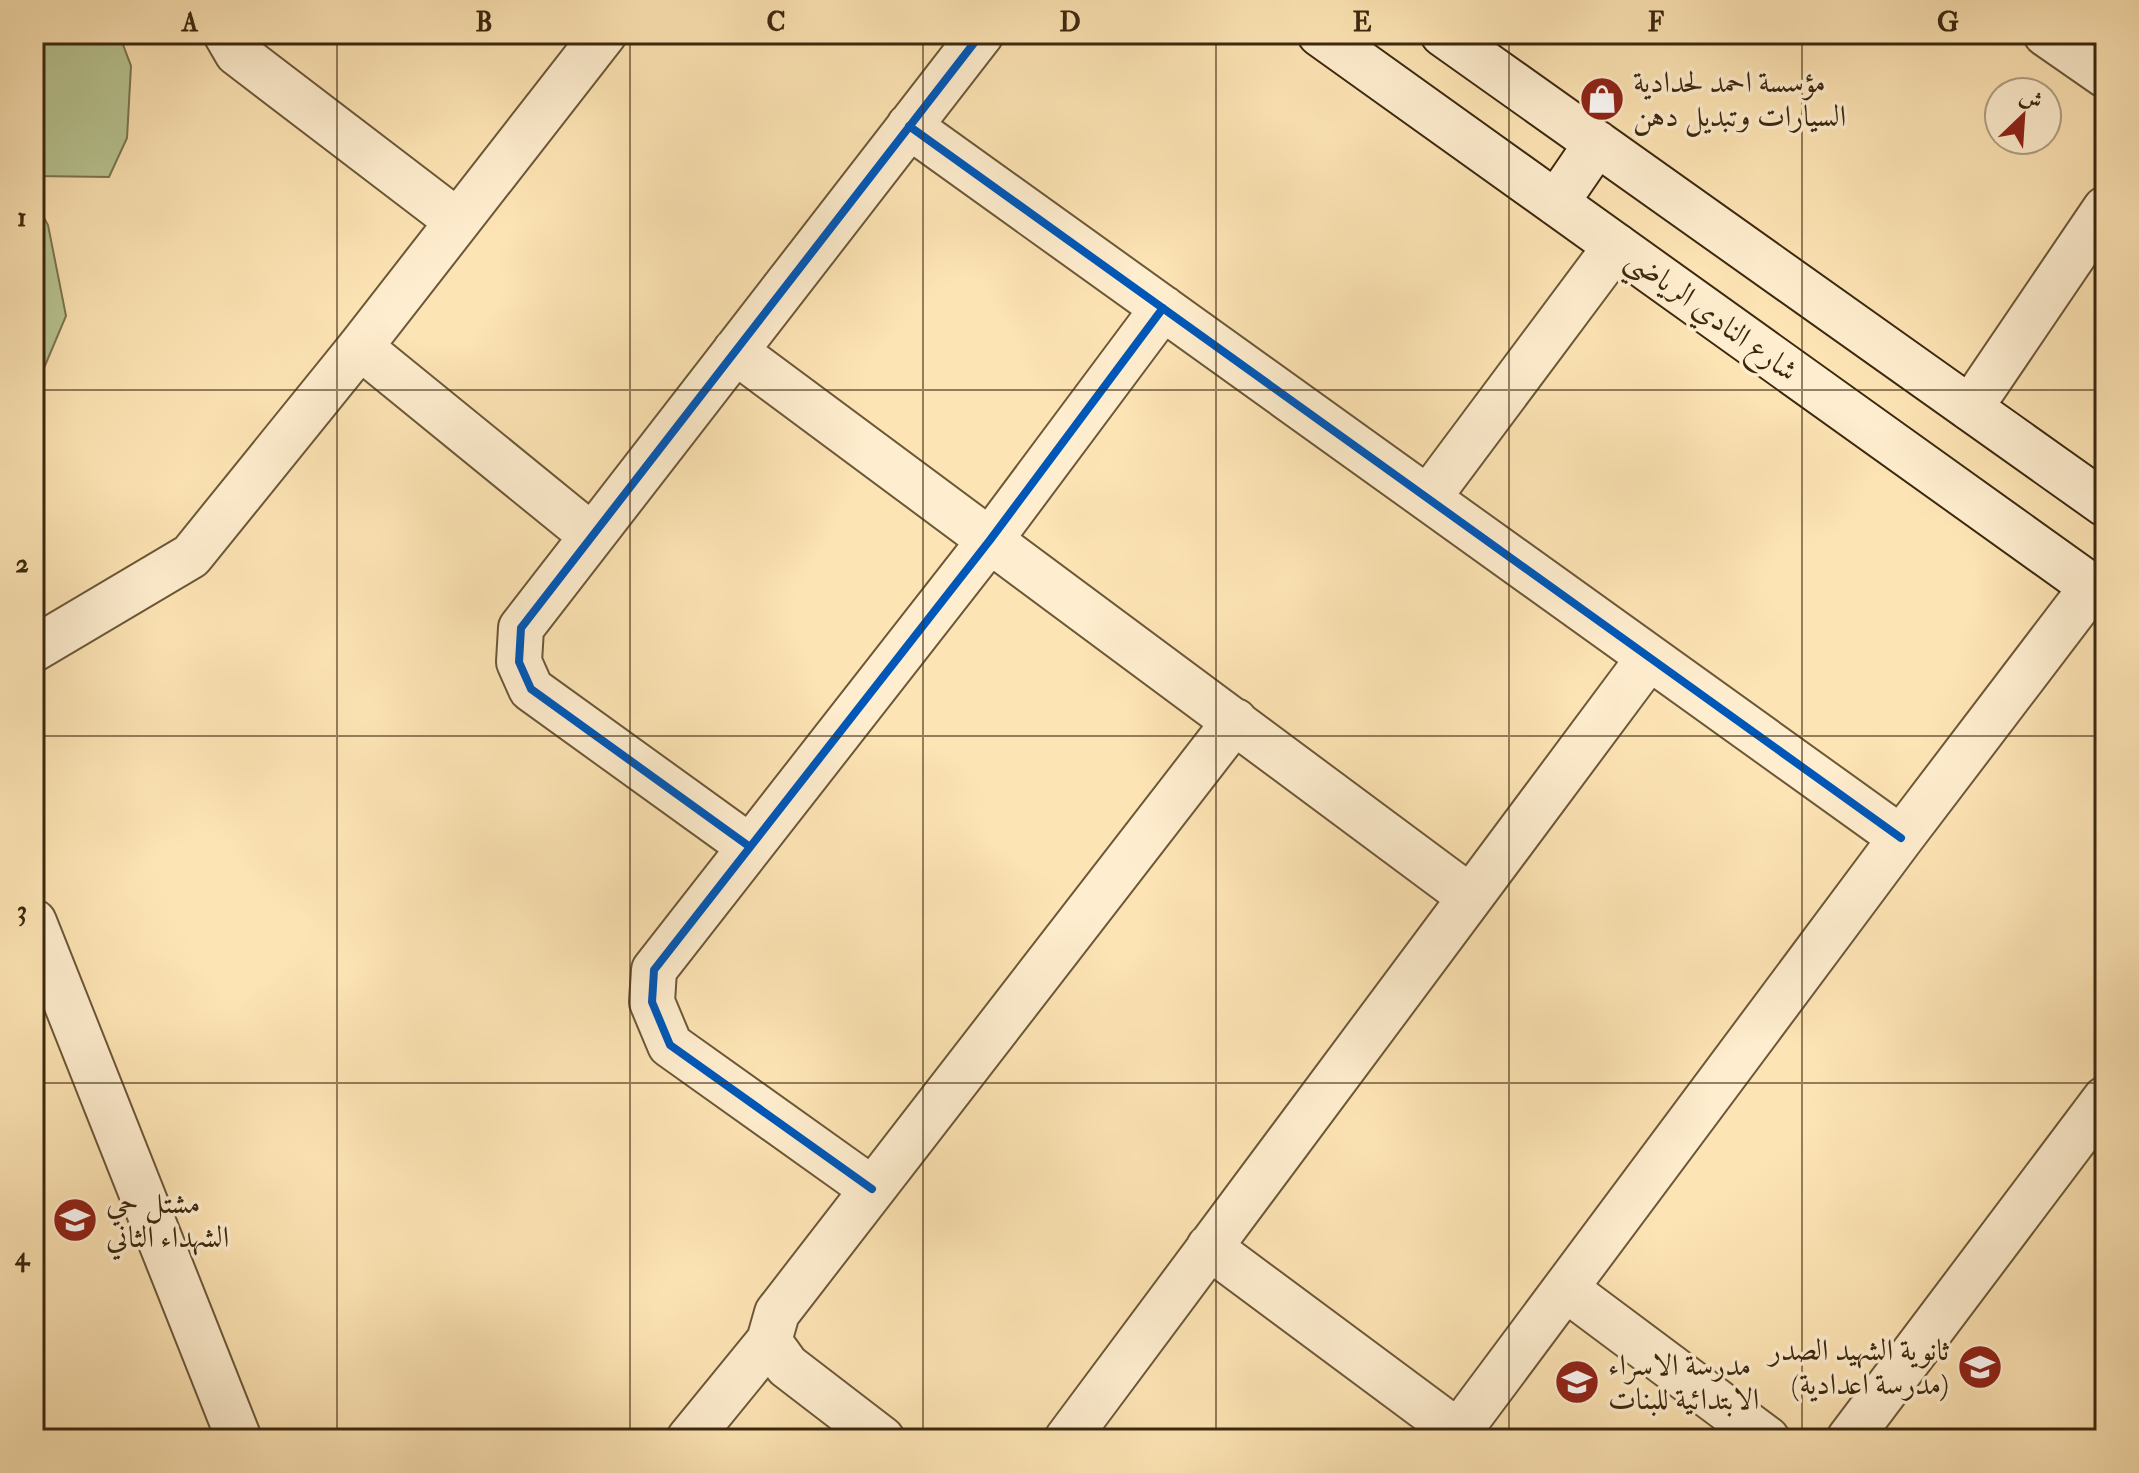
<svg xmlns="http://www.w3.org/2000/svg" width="2139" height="1473" font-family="'IM FELL Double Pica',Amiri,serif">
<rect width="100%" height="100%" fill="#fde4b4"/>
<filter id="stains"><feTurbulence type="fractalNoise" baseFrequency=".0025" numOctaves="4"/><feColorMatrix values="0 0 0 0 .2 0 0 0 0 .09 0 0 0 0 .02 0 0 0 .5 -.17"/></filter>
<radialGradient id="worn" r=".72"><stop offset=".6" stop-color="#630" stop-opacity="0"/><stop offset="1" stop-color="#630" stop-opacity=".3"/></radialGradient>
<path fill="#b8c592" stroke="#7a7650" stroke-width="2" d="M 34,34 L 119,34 L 131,66 L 127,138 L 109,177 L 34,176 Z
M 34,200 L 48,225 L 66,316 L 41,375 L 34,380 Z"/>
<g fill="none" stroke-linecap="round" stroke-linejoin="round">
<g stroke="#6c5738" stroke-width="48">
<path id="street" d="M 226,34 L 237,53 L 457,221
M 2046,34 L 2105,75
M 909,126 L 1901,838
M 360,347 L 592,536
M 735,351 L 1470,897
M 1970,408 L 2105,209
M 1428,498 L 1616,246
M 34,649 L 191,556 L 360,347 L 604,34
M 750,847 L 531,689 L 519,662 L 521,628 L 981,34
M 34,922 L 239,1439
M 872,1189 L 670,1045 L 652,1002 L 654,970 L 990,540 L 1163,308
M 1209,1247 L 1458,1432
M 1566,1289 L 1767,1439
M 769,1341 L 787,1366 L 882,1439
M 689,1439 L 769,1341 L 777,1313 L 1235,721
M 1067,1439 L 1648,659
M 1453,1439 L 1901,838 L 2092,587
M 1849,1439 L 2105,1099"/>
</g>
<g stroke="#3c280f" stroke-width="48">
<path id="secondary" d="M 1320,34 L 2105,596
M 1443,34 L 2105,504
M 1556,203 L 1597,143"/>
</g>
<use href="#street" stroke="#feedce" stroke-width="44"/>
<use href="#secondary" stroke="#feedce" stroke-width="44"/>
<g stroke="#feedce" stroke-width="13">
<path id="cycleway" d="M 909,126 L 1901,838
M 750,847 L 531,689 L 519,662 L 521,628 L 981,34
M 872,1189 L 670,1045 L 652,1002 L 654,970 L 990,540 L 1163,308"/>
</g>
<use href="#cycleway" stroke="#0057b8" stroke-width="8"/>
</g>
<path fill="none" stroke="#3c280f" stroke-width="2" stroke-opacity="0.55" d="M 337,34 L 337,1439M 630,34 L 630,1439M 923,34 L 923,1439M 1216,34 L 1216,1439M 1509,34 L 1509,1439M 1802,34 L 1802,1439M 34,390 L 2105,390M 34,736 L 2105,736M 34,1083 L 2105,1083"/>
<defs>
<g id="shop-disc" transform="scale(2.3)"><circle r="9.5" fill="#8f2418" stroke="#feedce"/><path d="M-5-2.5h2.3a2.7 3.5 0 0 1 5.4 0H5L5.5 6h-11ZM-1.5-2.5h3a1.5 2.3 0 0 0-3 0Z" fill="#fff"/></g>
<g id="school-disc" transform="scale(2.3)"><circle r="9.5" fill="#8f2418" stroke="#feedce"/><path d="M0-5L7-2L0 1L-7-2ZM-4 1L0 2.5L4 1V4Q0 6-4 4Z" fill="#fff"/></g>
</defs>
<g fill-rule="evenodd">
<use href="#shop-disc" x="1602" y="99"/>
<use href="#school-disc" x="75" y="1220"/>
<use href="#school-disc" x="1980" y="1367"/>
<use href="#school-disc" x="1577" y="1382"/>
</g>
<g text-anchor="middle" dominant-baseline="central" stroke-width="7" stroke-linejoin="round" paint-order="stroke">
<g font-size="30" fill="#3c280f" stroke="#feedce" text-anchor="start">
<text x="1633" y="82">مؤسسة احمد لحدادية<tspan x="1633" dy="34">السيارات وتبديل دهن</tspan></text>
<text x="106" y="1203">مشتل حي<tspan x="106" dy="34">الشهداء الثاني</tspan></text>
<text x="1949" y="1350" text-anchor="end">ثانوية الشهيد الصدر<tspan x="1949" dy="34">(مدرسة اعدادية)</tspan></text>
<text x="1608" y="1365">مدرسة الاسراء<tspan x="1608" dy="34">الابتدائية للبنات</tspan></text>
</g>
<g font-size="30" fill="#3c280f" stroke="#feedce">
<text transform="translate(1712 315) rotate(36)">شارع النادي الرياضي</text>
</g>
</g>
<rect width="2139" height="1473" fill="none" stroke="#fde4b4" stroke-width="88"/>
<g transform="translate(2023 116) rotate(25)"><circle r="38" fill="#feedce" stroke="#b09e82" stroke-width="2"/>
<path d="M0-6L14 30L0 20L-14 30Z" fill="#8f2418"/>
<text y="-12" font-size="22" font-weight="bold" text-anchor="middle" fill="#3c280f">ش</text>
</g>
<rect x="44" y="44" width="2051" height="1385" fill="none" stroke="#3c280f" stroke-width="3"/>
<g font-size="26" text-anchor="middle" font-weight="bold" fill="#3c280f">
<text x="190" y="31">A</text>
<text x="484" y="31">B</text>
<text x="776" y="31">C</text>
<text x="1070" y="31">D</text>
<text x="1362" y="31">E</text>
<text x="1656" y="31">F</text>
<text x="1948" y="31">G</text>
<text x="22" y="226">1</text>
<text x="22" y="572">2</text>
<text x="22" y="919">3</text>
<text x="22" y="1265">4</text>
</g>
<rect width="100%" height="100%" filter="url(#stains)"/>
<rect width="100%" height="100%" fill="url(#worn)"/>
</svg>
